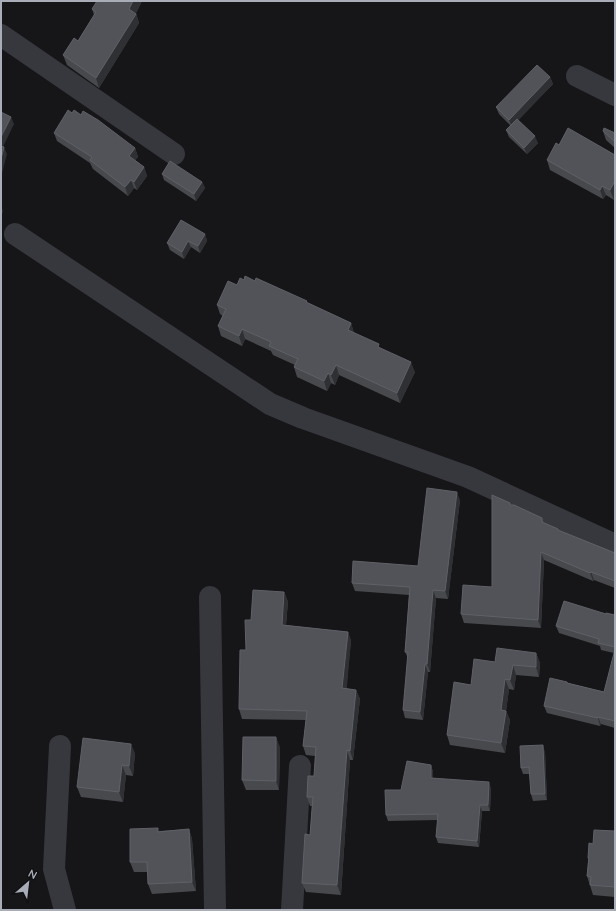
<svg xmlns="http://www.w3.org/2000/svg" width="616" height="911" font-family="Quicksand,sans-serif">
<rect width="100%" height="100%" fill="#161618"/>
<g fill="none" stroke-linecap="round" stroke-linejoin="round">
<path stroke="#37383d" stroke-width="22" d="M 1,35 L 174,154
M 577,76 L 615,95
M 15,234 L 270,404 L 303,418 L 468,477 L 615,545
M 210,597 L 215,910
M 60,746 L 54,869 L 65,910
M 292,910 L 300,766"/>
</g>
<path fill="#47494d" d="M 97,1 L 142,1 L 136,13 L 139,23 L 99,88 L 67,65 L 63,55 L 78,41 L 94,15 L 92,9 Z
M 550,77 L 553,84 L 518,120 L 538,143 L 527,154 L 509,137 L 506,130 L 511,126 L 499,114 L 496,107 Z
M 603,131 L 615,133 L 615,148 L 606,140 Z
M 54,133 L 135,148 L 138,157 L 135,160 L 144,167 L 147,176 L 137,190 L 134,188 L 128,196 L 93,169 L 90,163 L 57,141 Z
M 559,145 L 615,155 L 614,200 L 606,195 L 603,199 L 550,170 L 547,160 Z
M 162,174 L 202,182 L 205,188 L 196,201 L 164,180 Z
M 205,234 L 207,241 L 200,253 L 191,247 L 184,259 L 170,250 L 167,243 Z
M 244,280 L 307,303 L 351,323 L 354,333 L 381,348 L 415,372 L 400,403 L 339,375 L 335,385 L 331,383 L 327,391 L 297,377 L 294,367 L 295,365 L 273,355 L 271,351 L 245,339 L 242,346 L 221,336 L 218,326 L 223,316 L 220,314 L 217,305 Z
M 460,500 L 448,599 L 436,598 L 430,672 L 428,672 L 423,720 L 405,718 L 403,710 L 408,658 L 405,652 L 409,595 L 355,591 L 352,583 L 418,566 Z
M 511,505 L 542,518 L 544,523 L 558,530 L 615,553 L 615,588 L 594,580 L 593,581 L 544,560 L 541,628 L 464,623 L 461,614 L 492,587 Z
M 284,592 L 288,602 L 286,625 L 348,632 L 351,641 L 346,689 L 356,690 L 360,699 L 353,760 L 350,760 L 341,895 L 306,892 L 302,883 L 310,835 L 312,806 L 310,806 L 307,797 L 314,776 L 315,756 L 306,755 L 303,746 L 306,720 L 242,719 L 239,709 L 246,650 L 251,620 Z
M 606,614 L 615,615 L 615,728 L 601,724 L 600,726 L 547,713 L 544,706 L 567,682 L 568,683 L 604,692 L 614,653 L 601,650 L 600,646 L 559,633 L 556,626 Z
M 536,653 L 540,663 L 539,677 L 516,675 L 514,690 L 509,689 L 506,711 L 510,720 L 505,753 L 450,745 L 447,735 L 471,685 L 495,662 Z
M 280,747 L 279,790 L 246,790 L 242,780 Z
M 545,752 L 547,800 L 533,801 L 531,794 L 530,774 L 523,774 L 521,768 Z
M 135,753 L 133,776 L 126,775 L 123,802 L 81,797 L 77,787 Z
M 431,765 L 433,772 L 433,778 L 491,788 L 490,811 L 482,811 L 479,847 L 438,843 L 436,837 L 438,820 L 388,821 L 386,815 L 401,790 Z
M 189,829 L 192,839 L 196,891 L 152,894 L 148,884 L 148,872 L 134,872 L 130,862 L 159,831 Z
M 615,831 L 615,897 L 593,895 L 587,876 L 588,860 L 588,858 L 593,844 Z"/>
<path fill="#2f3033" d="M 133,1 L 142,1 L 133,19 L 129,9 Z
M 136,14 L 139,23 L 99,88 L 96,78 Z
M 550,77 L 553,84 L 512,127 L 509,120 Z
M 11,117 L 14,124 L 1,151 L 1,137 Z
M 535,136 L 538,143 L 527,154 L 524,148 Z
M 4,147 L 7,154 L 1,177 L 1,159 Z
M 135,148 L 138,157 L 132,164 L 129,156 Z
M 144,167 L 147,176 L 137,190 L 134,182 Z
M 131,180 L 134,188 L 128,196 L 125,187 Z
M 615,181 L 615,198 L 614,200 L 610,190 Z
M 202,182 L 205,188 L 196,201 L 194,194 Z
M 602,186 L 606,195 L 603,199 L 600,190 Z
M 1,206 L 3,211 L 1,217 Z
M 205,234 L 207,241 L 200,253 L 198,246 Z
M 188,241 L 191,247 L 184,259 L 182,252 Z
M 351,323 L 354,333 L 348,330 Z
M 242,329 L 245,339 L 242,346 L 239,336 Z
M 411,362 L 415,372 L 400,403 L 397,393 Z
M 336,365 L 339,375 L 335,385 L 331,375 Z
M 328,373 L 331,383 L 327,391 L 324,381 Z
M 457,492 L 460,500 L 448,599 L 445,591 Z
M 541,552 L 544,560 L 541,628 L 538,620 Z
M 591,572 L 594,580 L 593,581 L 590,573 Z
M 433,590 L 436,598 L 430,672 L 427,664 Z
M 284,592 L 288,602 L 285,634 L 282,625 Z
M 348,632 L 351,641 L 346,698 L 342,688 Z
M 536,653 L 540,663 L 539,677 L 536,667 Z
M 425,664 L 428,672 L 423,720 L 420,712 Z
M 513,665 L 516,675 L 514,690 L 510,680 Z
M 505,679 L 509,689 L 505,720 L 501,710 Z
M 356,690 L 360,699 L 353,760 L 350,751 Z
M 506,711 L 510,720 L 505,753 L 501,743 Z
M 598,717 L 601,724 L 600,726 L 598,718 Z
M 276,737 L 280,747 L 279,790 L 276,781 Z
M 131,744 L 135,753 L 133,776 L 129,766 Z
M 543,745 L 545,752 L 547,800 L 545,794 Z
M 347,750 L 350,760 L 341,895 L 337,885 Z
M 122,765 L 126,775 L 123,802 L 119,792 Z
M 431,765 L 433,772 L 433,784 L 431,778 Z
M 489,782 L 491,788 L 490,811 L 488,805 Z
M 480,805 L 482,811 L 479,847 L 477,841 Z
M 189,829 L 192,839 L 196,891 L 192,882 Z"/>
<path fill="#525359" stroke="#5f6168" d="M 97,1 L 133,1 L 129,9 L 136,14 L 96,78 L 63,55 L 74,38 L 78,41 L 96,12 L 92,9 Z
M 537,65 L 550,77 L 509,120 L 496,107 Z
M 68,110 L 72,113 L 74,110 L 81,115 L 83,111 L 98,120 L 135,148 L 129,156 L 144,167 L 134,182 L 131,180 L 125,187 L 90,160 L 92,157 L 54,133 Z
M 1,112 L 11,117 L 1,137 Z
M 517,119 L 535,136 L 524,148 L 506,130 Z
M 568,128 L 615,155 L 615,181 L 610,190 L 602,186 L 600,190 L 547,160 L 556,143 L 559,145 Z
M 604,128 L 615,133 L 615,142 L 603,131 Z
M 1,146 L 4,147 L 1,159 Z
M 170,161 L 202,182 L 194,194 L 162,174 Z
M 181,220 L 205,234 L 198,246 L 188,241 L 182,252 L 167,243 Z
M 245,276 L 255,281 L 256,278 L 307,301 L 306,302 L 351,323 L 348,330 L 379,344 L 378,347 L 411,362 L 397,393 L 336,365 L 331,375 L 328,373 L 324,381 L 294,367 L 298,359 L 269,346 L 271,342 L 242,329 L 239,336 L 218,326 L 226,309 L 217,305 L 228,281 L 237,285 L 240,278 L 244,280 Z
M 427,488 L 457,492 L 445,591 L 433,590 L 427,664 L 425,664 L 420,712 L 403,710 L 408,652 L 405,652 L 410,587 L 352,583 L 353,561 L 418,566 Z
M 492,495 L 510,503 L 510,505 L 514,505 L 542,518 L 542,522 L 558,529 L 558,530 L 615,553 L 615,581 L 591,572 L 590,573 L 541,552 L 538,620 L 461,614 L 463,585 L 492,587 Z
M 253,590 L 284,592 L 282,625 L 348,632 L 342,688 L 356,690 L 350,751 L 347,750 L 337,885 L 302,883 L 305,834 L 310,835 L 313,797 L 307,797 L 308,776 L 314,776 L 316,747 L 303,746 L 307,711 L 239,709 L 240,650 L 246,650 L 245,620 L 251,620 Z
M 564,601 L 606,614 L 606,613 L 615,615 L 615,647 L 598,643 L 599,639 L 556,626 Z
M 497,648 L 536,653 L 536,667 L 513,665 L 510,680 L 505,679 L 501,710 L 506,711 L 501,743 L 447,735 L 454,682 L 471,685 L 474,659 L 495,662 Z
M 615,649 L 615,721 L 598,717 L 598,718 L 544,706 L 550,678 L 567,682 L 567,683 L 604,692 Z
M 243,737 L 276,737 L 276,781 L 242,780 Z
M 83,738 L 131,744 L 129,766 L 122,765 L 119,792 L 77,787 Z
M 543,745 L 545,794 L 531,794 L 529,767 L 521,768 L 520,746 Z
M 407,761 L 431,765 L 431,778 L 489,782 L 488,805 L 480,805 L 477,841 L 436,837 L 438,814 L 386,815 L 385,790 L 401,790 Z
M 158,828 L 158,832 L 189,829 L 192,882 L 148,884 L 147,862 L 130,862 L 130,829 Z
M 594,830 L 615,831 L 615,887 L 590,885 L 591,877 L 587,876 L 589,858 L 588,858 L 589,843 L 593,844 Z"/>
<rect width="616" height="911" fill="none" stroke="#a8adb8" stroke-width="4"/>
<g transform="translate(28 883) rotate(28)" stroke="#111113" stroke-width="3" paint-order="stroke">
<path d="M0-3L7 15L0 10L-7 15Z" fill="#a8adb8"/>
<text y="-6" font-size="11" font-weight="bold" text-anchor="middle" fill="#a8adb8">N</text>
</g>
</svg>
